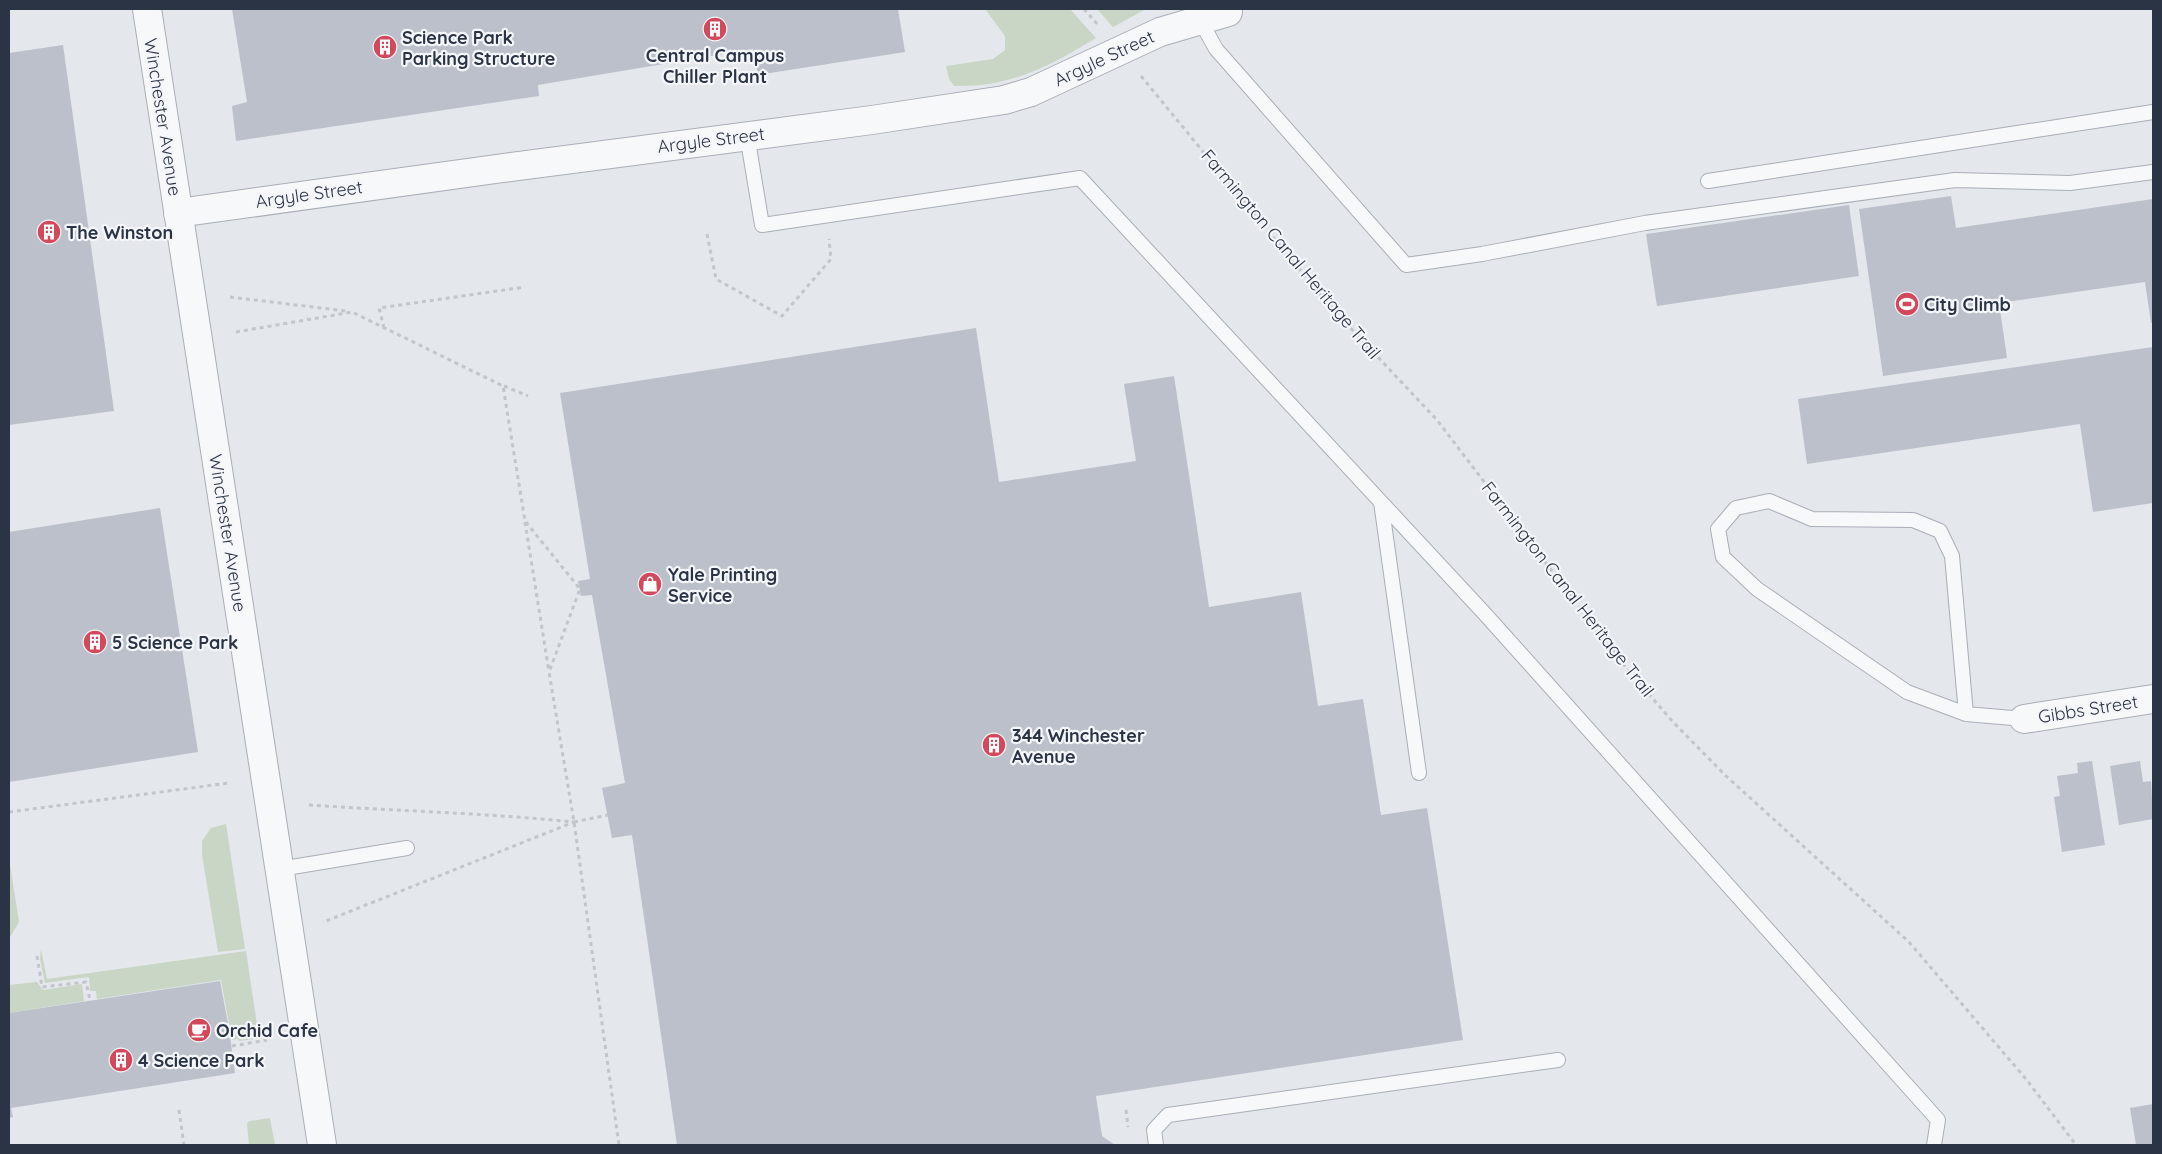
<svg xmlns="http://www.w3.org/2000/svg" width="2162" height="1154" font-family="Quicksand,sans-serif">
<rect width="100%" height="100%" fill="#e4e7ec"/>
<path fill="#c9d6c5" d="M 985,9 L 1070,9 L 1096,38 C 1048,67 1012,87 954,86 L 949,79 L 946,66 L 993,59 L 1005,50 L 1005,36 Z
M 1097,9 L 1146,9 L 1113,27 Z
M 226,824 L 245,949 L 218,952 L 202,855 L 202,841 L 211,828 Z
M 9,858 L 19,922 L 9,939 Z
M 41,949 L 47,979 L 246,951 L 259,1038 L 239,1041 L 238,1039 L 232,1040 L 221,980 L 97,999 L 96,991 L 90,991 L 89,977 L 45,983 L 40,959 Z
M 37,982 L 43,990 L 82,984 L 84,1001 L 9,1013 L 9,985 Z
M 270,1118 L 275,1145 L 249,1145 L 247,1123 L 250,1121 Z"/>
<path fill="#bbc0ca" d="M 232,9 L 898,9 L 905,52 L 758,75 L 753,49 L 538,85 L 539,96 L 236,141 L 232,106 L 247,102 Z
M 63,45 L 114,411 L 9,425 L 9,53 Z
M 1951,196 L 1956,228 L 2153,199 L 2153,322 L 2151,323 L 2145,282 L 1999,303 L 2007,358 L 1883,376 L 1859,209 Z
M 1849,205 L 1859,276 L 1657,306 L 1646,234 Z
M 976,328 L 999,482 L 1136,461 L 1124,384 L 1174,376 L 1209,607 L 1301,592 L 1318,706 L 1363,699 L 1381,815 L 1427,808 L 1463,1040 L 1096,1096 L 1102,1136 L 1115,1145 L 677,1145 L 632,835 L 612,838 L 602,788 L 625,783 L 592,595 L 581,596 L 578,581 L 590,579 L 560,393 Z
M 2153,347 L 2153,503 L 2093,512 L 2080,424 L 1807,464 L 1798,399 Z
M 160,508 L 198,752 L 9,782 L 9,532 Z
M 2092,761 L 2105,845 L 2062,852 L 2054,797 L 2060,796 L 2057,776 L 2078,773 L 2077,763 Z
M 2140,761 L 2143,782 L 2151,781 L 2153,819 L 2119,825 L 2110,766 Z
M 220,981 L 229,1029 L 235,1073 L 11,1108 L 13,1117 L 9,1118 L 9,1013 Z
M 2153,1104 L 2153,1145 L 2136,1145 L 2130,1108 Z"/>
<g fill="none" stroke-linecap="round" stroke-linejoin="round">
<g stroke="#a9aeb7" stroke-width="16">
<path id="service" d="M 1200,20 L 1216,49 L 1406,265 L 1482,254 L 1645,223 L 1955,180 L 2070,183 L 2153,172
M 747,135 L 762,225 L 1080,178 L 1485,614 L 1938,1120 L 1934,1145
M 1708,181 L 2153,112
M 1381,502 L 1419,773
M 1966,714 L 1952,556 L 1940,531 L 1913,520 L 1812,519 L 1769,501 L 1736,508 L 1718,529 L 1723,557 L 1757,589 L 1907,692 L 1966,714 L 2024,719
M 280,869 L 407,848
M 1156,1145 L 1154,1130 L 1168,1115 L 1558,1060"/>
</g>
<g stroke="#a9aeb7" stroke-width="30">
<path id="minor" d="M 178,213 L 496,169 L 872,120 L 1004,100 L 1031,92 L 1160,32 L 1228,12
M 2024,719 L 2153,699"/>
</g>
<g stroke="#a9aeb7" stroke-width="30">
<path id="tertiary" d="M 147,9 L 322,1145"/>
</g>
<path stroke="#c2c5cb" stroke-width="3" stroke-dasharray="4 4" stroke-linecap="butt" d="M 1084,9 L 1098,25
M 1141,76 L 1329,305 L 1437,420 L 1622,663 L 1673,722 L 1726,776 L 1909,942 L 2026,1079 L 2076,1145
M 707,234 L 716,279 L 782,316 L 831,259 L 829,239
M 230,297 L 346,311
M 384,328 L 379,308 L 525,287
M 236,332 L 352,312 L 503,386 L 525,521 L 580,589 L 549,672 L 574,822 L 619,1145
M 504,386 L 528,396
M 525,522 L 549,672
M 309,805 C 397,811 486,813 574,822 L 326,921
M 9,812 L 229,783
M 574,822 L 608,815
M 37,956 L 42,987 L 86,982 L 90,1000
M 232,1046 L 267,1040
M 179,1110 L 184,1145
M 1126,1110 L 1128,1127"/>
<use href="#service" stroke="#f7f8fa" stroke-width="14"/>
<use href="#minor" stroke="#f7f8fa" stroke-width="28"/>
<use href="#tertiary" stroke="#f7f8fa" stroke-width="28"/>
</g>
<defs>
<g id="building-disc" transform="scale(1.25)"><circle r="9.5" fill="#d1495b" stroke="#f4f6f9"/><path d="M-4-6H4V6H1V3H-1V6H-4ZM-2.5-4.3h1.7v1.8h-1.7ZM.8-4.3h1.7v1.8H.8ZM-2.5-1h1.7V.8h-1.7ZM.8-1h1.7V.8H.8Z" fill="#fff"/></g>
<g id="stadium-disc" transform="scale(1.25)"><circle r="9.5" fill="#d1495b" stroke="#f4f6f9"/><path d="M0-5a6.5 5 0 1 0 0 10a6.5 5 0 1 0 0-10ZM-3.5-1.8h7v3.6h-7Z" fill="#fff"/></g>
<g id="shop-disc" transform="scale(1.25)"><circle r="9.5" fill="#d1495b" stroke="#f4f6f9"/><path d="M-5-2.5h2.3a2.7 3.5 0 0 1 5.4 0H5L5.5 6h-11ZM-1.5-2.5h3a1.5 2.3 0 0 0-3 0Z" fill="#fff"/></g>
<g id="cafe-disc" transform="scale(1.25)"><circle r="9.5" fill="#d1495b" stroke="#f4f6f9"/><path d="M-5.5-4.5H6V0H3Q3 3.5 0 3.5H-2.5Q-5.5 3.5-5.5 0ZM3-3.2v2h1.7v-2ZM-6 4.5H4V6H-6Z" fill="#fff"/></g>
</defs>
<g fill-rule="evenodd">
<use href="#building-disc" x="715" y="29"/>
<use href="#building-disc" x="385" y="47"/>
<use href="#building-disc" x="49" y="232"/>
<use href="#stadium-disc" x="1907" y="304"/>
<use href="#shop-disc" x="650" y="584"/>
<use href="#building-disc" x="95" y="642"/>
<use href="#building-disc" x="994" y="745"/>
<use href="#cafe-disc" x="199" y="1030"/>
<use href="#building-disc" x="121" y="1060"/>
</g>
<g text-anchor="middle" dominant-baseline="central" stroke-width="4.5" stroke-linejoin="round" paint-order="stroke">
<g font-size="18" font-weight="bold" fill="#2b3445" stroke="#f4f6f9" text-anchor="start">
<text x="402" y="37">Science Park<tspan x="402" dy="21">Parking Structure</tspan></text>
<text x="715" y="55" text-anchor="middle">Central Campus<tspan x="715" dy="21">Chiller Plant</tspan></text>
<text x="66" y="232">The Winston</text>
<text x="1924" y="304">City Climb</text>
<text x="668" y="574">Yale Printing<tspan x="668" dy="21">Service</tspan></text>
<text x="112" y="642">5 Science Park</text>
<text x="1012" y="735">344 Winchester<tspan x="1012" dy="21">Avenue</tspan></text>
<text x="216" y="1030">Orchid Cafe</text>
<text x="138" y="1060">4 Science Park</text>
</g>
<g font-size="18" fill="#2b3445" stroke="#f4f6f9">
<text transform="translate(1104 58) rotate(-25)">Argyle Street</text>
<text transform="translate(163 117) rotate(81)">Winchester Avenue</text>
<text transform="translate(711 140) rotate(-7)">Argyle Street</text>
<text transform="translate(309 194) rotate(-8)">Argyle Street</text>
<text transform="translate(1291 254) rotate(50)">Farmington Canal Heritage Trail</text>
<text transform="translate(228 533) rotate(81)">Winchester Avenue</text>
<text transform="translate(1568 589) rotate(52)">Farmington Canal Heritage Trail</text>
<text transform="translate(2088 709) rotate(-9)">Gibbs Street</text>
</g>
</g>
<rect width="2162" height="1154" fill="none" stroke="#2b3445" stroke-width="20"/>
</svg>
